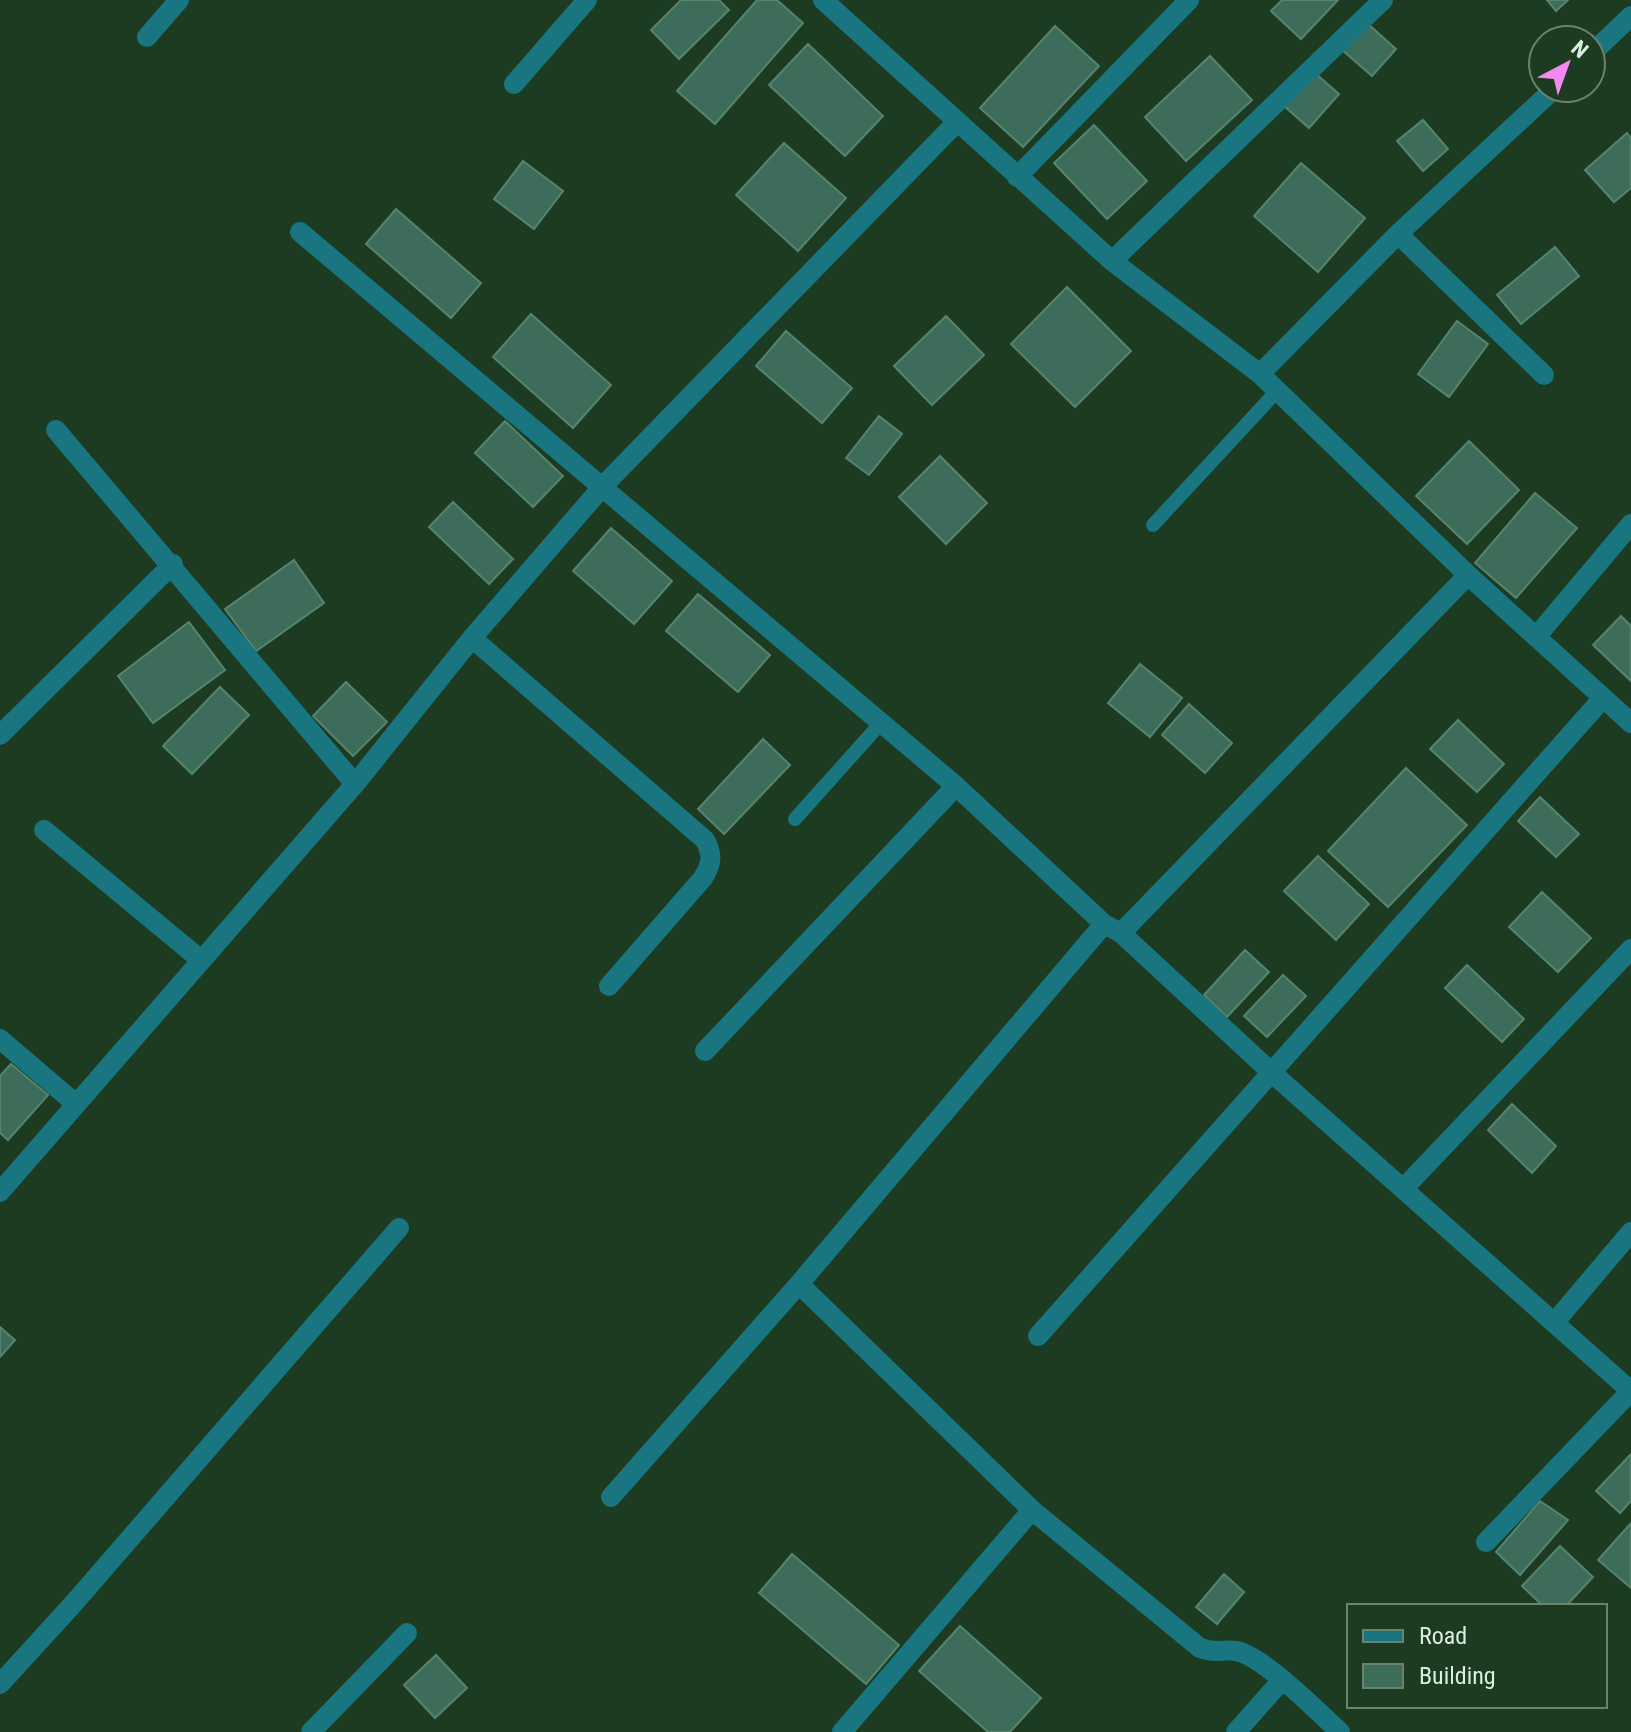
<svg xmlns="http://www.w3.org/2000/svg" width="1631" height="1732" font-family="'Roboto Condensed',sans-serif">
<rect width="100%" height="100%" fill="#1c3b20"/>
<path fill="#3d6c5a" stroke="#558471" stroke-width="2" d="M 681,0 L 719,0 L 729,10 L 679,59 L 651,30 Z
M 757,0 L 777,0 L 803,23 L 715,124 L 677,91 Z
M 1282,0 L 1338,0 L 1301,39 L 1271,11 Z
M 1547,0 L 1568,0 L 1556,11 Z
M 1367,23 L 1396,49 L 1372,76 L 1342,50 Z
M 1055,26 L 1099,66 L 1023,147 L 980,108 Z
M 808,44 L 883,116 L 845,156 L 769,85 Z
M 1210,56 L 1252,100 L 1186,161 L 1145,117 Z
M 1315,73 L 1339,94 L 1309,128 L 1285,107 Z
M 1423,120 L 1448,149 L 1423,171 L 1397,141 Z
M 1094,125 L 1147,181 L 1107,219 L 1054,163 Z
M 1627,133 L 1631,138 L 1631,188 L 1614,202 L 1585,170 Z
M 784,143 L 846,198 L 798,251 L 736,195 Z
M 523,161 L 563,191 L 534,229 L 494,199 Z
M 1301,163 L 1365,218 L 1318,272 L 1254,216 Z
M 396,209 L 481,283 L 451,318 L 366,244 Z
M 1555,247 L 1579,276 L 1521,324 L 1497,295 Z
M 1067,287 L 1131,351 L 1075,407 L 1011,344 Z
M 531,314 L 611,385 L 573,428 L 493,357 Z
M 946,316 L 984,355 L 932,405 L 894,366 Z
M 1457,321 L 1488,344 L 1449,397 L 1418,374 Z
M 786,331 L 852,388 L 822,423 L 756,366 Z
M 879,416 L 902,434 L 869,475 L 846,458 Z
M 505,421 L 563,476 L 533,507 L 475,453 Z
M 1469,441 L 1519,490 L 1467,544 L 1416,496 Z
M 940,456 L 987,503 L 946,544 L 899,497 Z
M 1535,493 L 1577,528 L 1516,598 L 1475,563 Z
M 453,502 L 513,559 L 489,584 L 429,527 Z
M 611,528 L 672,581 L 634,624 L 573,571 Z
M 294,560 L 324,603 L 256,651 L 225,609 Z
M 698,594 L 770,655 L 738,692 L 666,631 Z
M 1621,616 L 1631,626 L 1631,681 L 1593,645 Z
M 189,622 L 225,670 L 153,723 L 118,676 Z
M 1140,664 L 1182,698 L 1150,737 L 1108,703 Z
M 346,682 L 387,722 L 353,756 L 313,716 Z
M 220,687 L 249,715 L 192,774 L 163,746 Z
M 1189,704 L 1232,743 L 1205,773 L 1162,735 Z
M 1458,720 L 1504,764 L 1477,792 L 1430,749 Z
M 763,739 L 790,765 L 724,834 L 698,809 Z
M 1406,768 L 1467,825 L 1388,907 L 1328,851 Z
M 1540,797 L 1579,834 L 1556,857 L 1518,821 Z
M 1318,856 L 1369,904 L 1336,940 L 1284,891 Z
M 1542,892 L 1591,938 L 1558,972 L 1509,927 Z
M 1245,950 L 1269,972 L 1227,1017 L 1204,995 Z
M 1467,965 L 1524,1019 L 1502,1042 L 1445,988 Z
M 1283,975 L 1306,996 L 1267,1037 L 1244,1016 Z
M 11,1064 L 48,1095 L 8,1140 L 0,1133 L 0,1076 Z
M 1512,1104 L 1556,1146 L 1532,1173 L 1488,1130 Z
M 0,1327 L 15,1340 L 0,1357 Z
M 1631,1454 L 1631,1501 L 1620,1513 L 1596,1491 Z
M 1540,1501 L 1568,1520 L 1520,1575 L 1496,1552 Z
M 1631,1523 L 1631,1588 L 1598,1560 Z
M 1560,1546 L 1593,1577 L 1566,1606 L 1543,1606 L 1522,1586 Z
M 792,1554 L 899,1645 L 866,1684 L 759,1593 Z
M 1224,1574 L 1244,1592 L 1217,1624 L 1196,1607 Z
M 960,1626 L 1041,1698 L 1010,1732 L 988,1732 L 919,1671 Z
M 436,1655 L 467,1688 L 435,1718 L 404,1685 Z"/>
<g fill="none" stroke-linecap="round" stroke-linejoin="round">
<path stroke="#197580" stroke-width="14" d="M 1153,525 L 1277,391
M 795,819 L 881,723"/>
<path stroke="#197580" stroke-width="20" d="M 823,0 L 1112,261 L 1260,374 L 1468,575 L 1631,723
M 147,37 L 179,0
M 1591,54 L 1631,16
M 514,84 L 587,0
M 1017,177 L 1189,0
M 300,232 L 956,786 L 1104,924 L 1121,933 L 1271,1072 L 1631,1391
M 1398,234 L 1544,375
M 1112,261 L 1383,0
M 1260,374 L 1398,234 L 1555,88
M 56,430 L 355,784
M 1536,637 L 1631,524
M 472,638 L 705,840 C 713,855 712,863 703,878 L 609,986
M 0,735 L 173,564
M 44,830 L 201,960
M 1121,933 L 1468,575
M 0,1039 L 76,1104
M 705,1051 L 956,786
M 1403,1189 L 1631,949
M 0,1192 L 355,784 L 472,638 L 603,486 L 957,122
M 799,1284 L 1032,1510 L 1200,1648 C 1217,1654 1222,1649 1236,1651 C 1262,1655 1319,1713 1340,1732
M 1554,1323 L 1631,1232
M 1038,1336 L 1603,698
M 611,1497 L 799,1284 L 1104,924
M 1486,1542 L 1631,1391
M 0,1684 L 74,1603 L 399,1228
M 311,1732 L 407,1633
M 842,1732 L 1032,1510
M 1236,1732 L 1282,1680"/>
</g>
<rect x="1347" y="1604" width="260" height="104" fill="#1c3b20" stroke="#69836c" stroke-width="2"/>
<rect x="1363" y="1630" width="40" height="12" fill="#197580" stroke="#69836c" stroke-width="2"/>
<text x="1419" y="1644" font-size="24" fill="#dceedd">Road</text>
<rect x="1363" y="1664" width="40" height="24" fill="#3d6c5a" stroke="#69836c" stroke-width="2"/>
<text x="1419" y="1684" font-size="24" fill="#dceedd">Building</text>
<g transform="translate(1567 64) rotate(41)"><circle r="38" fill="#1c3b20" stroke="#69836c" stroke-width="2"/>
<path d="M0-6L14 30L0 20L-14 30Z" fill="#f28af2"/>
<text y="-12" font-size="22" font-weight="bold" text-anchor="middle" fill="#dceedd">N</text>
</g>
</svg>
